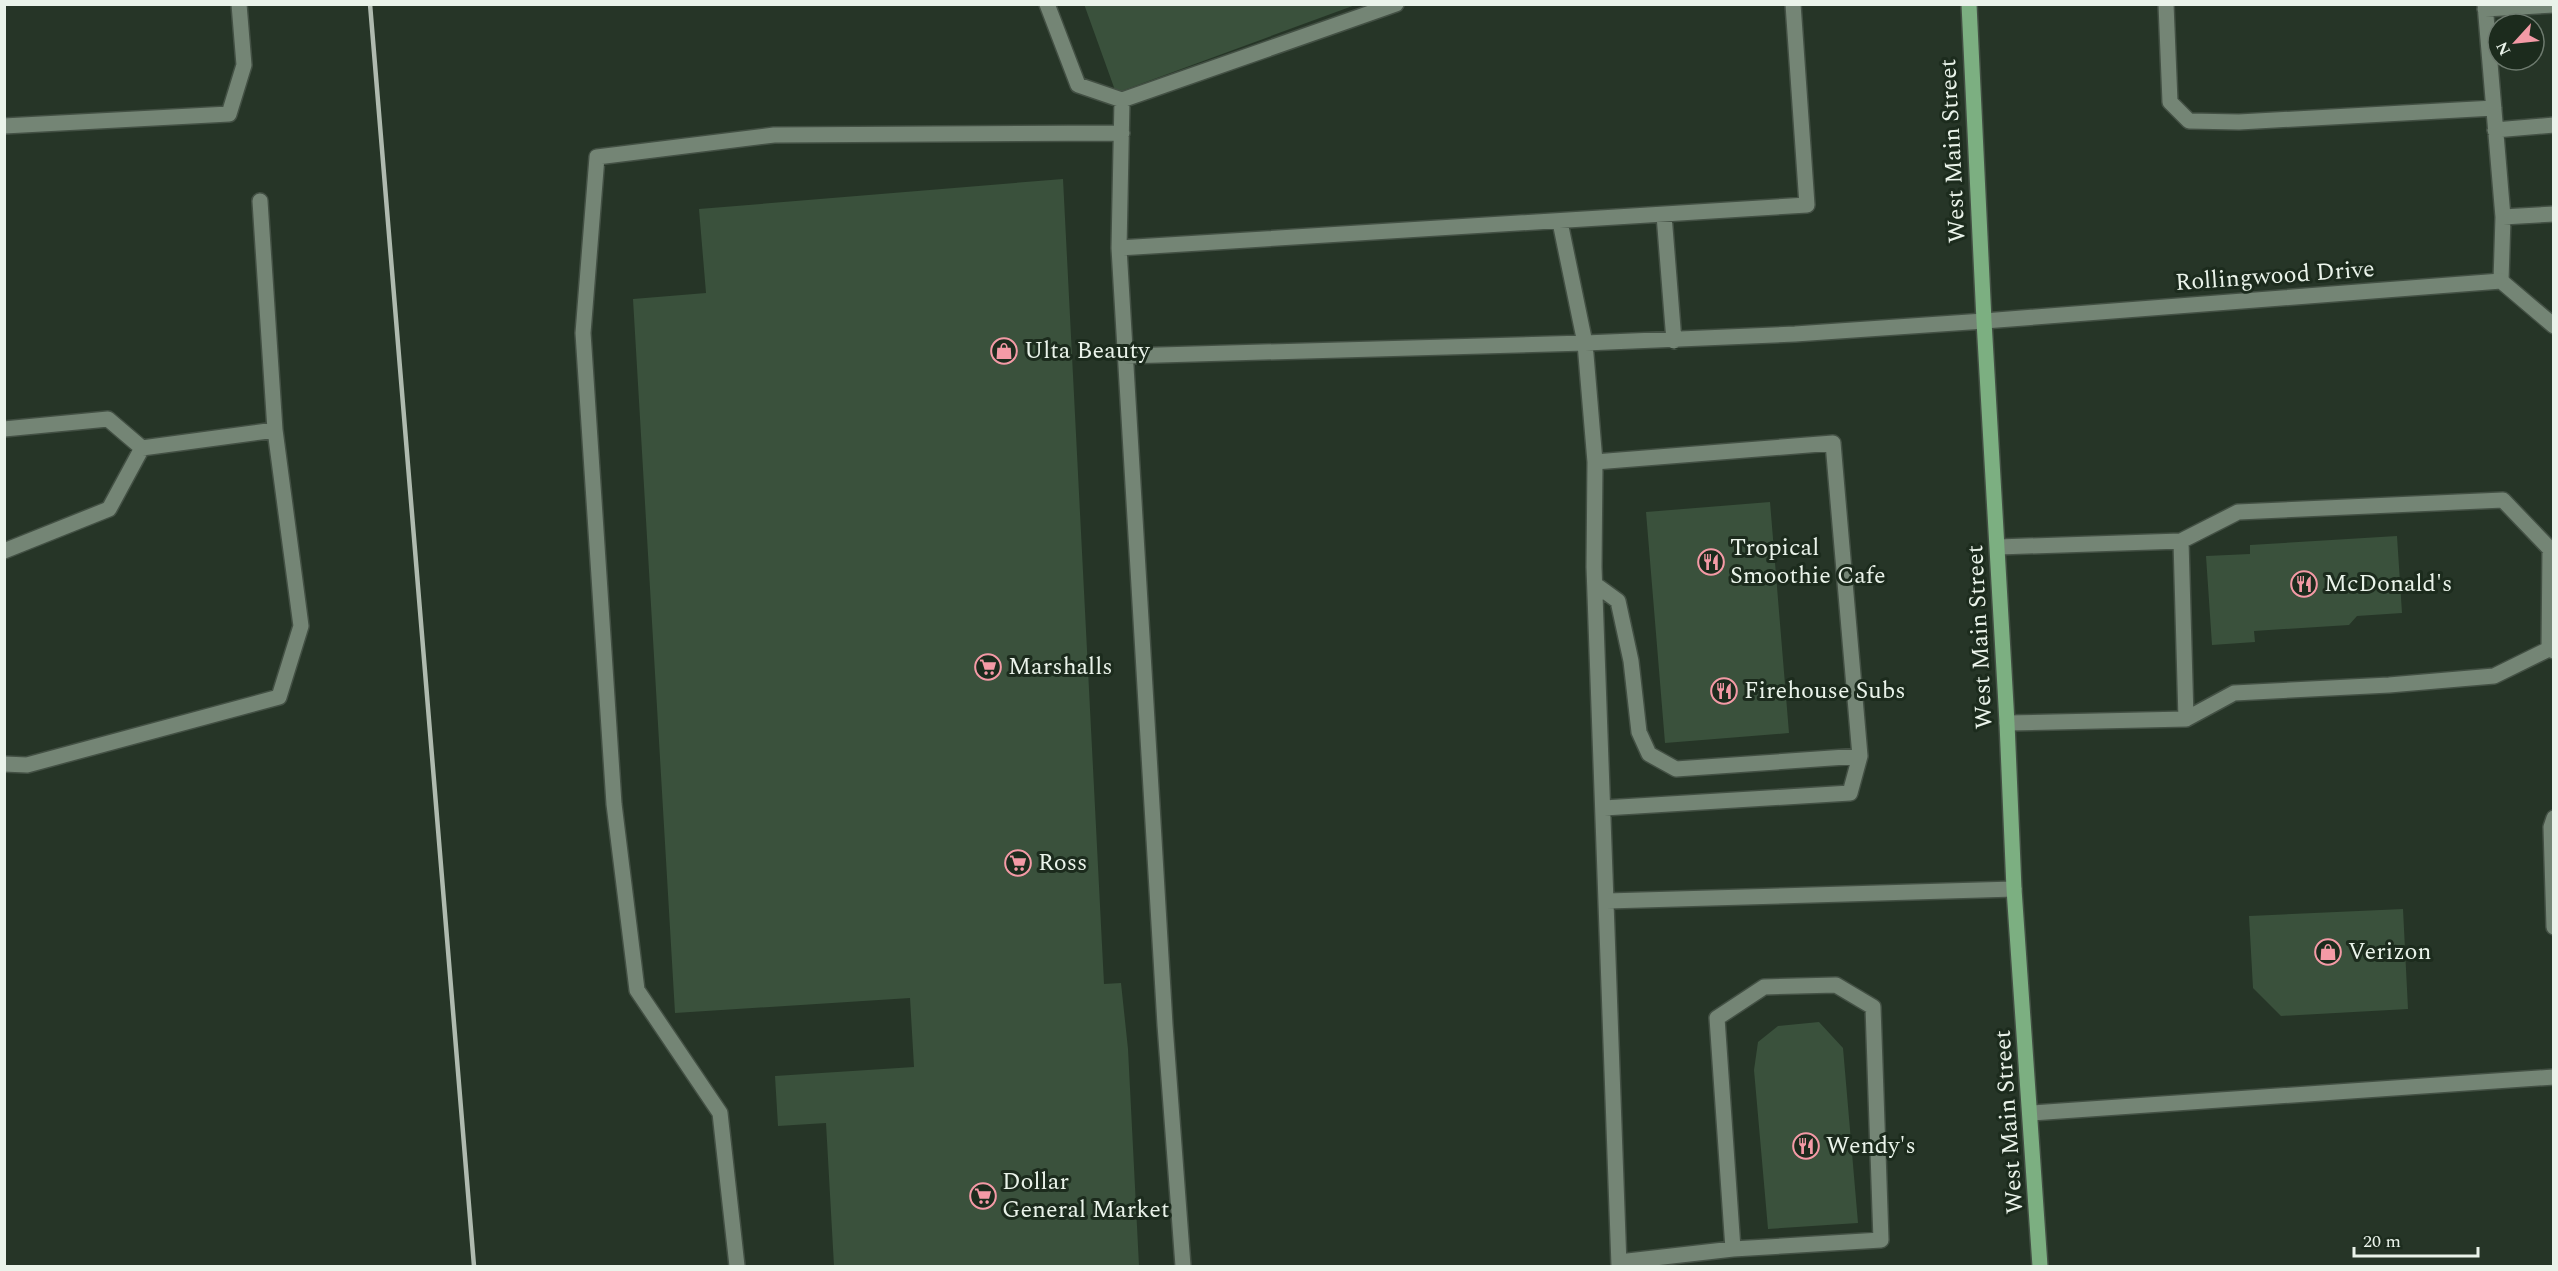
<svg xmlns="http://www.w3.org/2000/svg" width="2558" height="1271" font-family="Spectral,serif">
<rect width="100%" height="100%" fill="#263527"/>
<path fill="#3a513c" d="M 1084,4 L 1358,4 L 1116,93 Z
M 1063,179 L 1104,984 L 1121,983 L 1128,1049 L 1139,1266 L 834,1266 L 826,1123 L 778,1126 L 775,1076 L 914,1067 L 910,998 L 675,1013 L 633,299 L 706,293 L 699,209 Z
M 1770,502 L 1789,733 L 1665,743 L 1646,512 Z
M 2397,536 L 2402,613 L 2357,616 L 2349,625 L 2254,631 L 2255,642 L 2212,645 L 2206,556 L 2250,554 L 2250,545 Z
M 2403,909 L 2408,1009 L 2281,1016 L 2253,988 L 2249,916 Z
M 1819,1022 L 1843,1048 L 1858,1223 L 1768,1229 L 1754,1070 L 1758,1042 L 1778,1026 Z"/>
<g fill="none" stroke-linecap="round" stroke-linejoin="round">
<g stroke="#435044" stroke-width="18">
<path id="lane" d="M 1047,4 L 1078,85 L 1122,100 L 1396,4
M 2166,4 L 2170,102 L 2189,121 L 2239,122 L 2494,108
M 2485,4 L 2503,217 L 2501,281
M 2485,9 L 2554,5
M 4,126 L 229,114 L 244,65 L 239,4
M 2495,130 L 2554,125
M 1664,215 L 1674,341
M 2503,217 L 2554,214
M 1119,248 L 1122,100
M 1125,356 L 1585,343 L 1560,222
M 4,429 L 108,419 L 142,448 L 275,430
M 1595,462 L 1833,443 L 1860,756 L 1850,793 L 1604,808
M 2181,541 L 2186,719
M 1998,547 L 2181,541 L 2238,512 L 2503,500 L 2550,549 L 2549,649
M 4,551 L 109,509 L 142,448
M 1596,585 L 1618,601 L 1631,661 L 1639,732 L 1649,754 L 1676,769 L 1860,756
M 2007,723 L 2186,719 L 2234,693 L 2389,685 L 2494,676 L 2549,649 L 2554,651
M 4,764 L 27,765 L 279,697 L 301,626 L 275,430 L 260,201
M 1607,901 L 2014,889
M 2031,1113 L 2554,1077
M 1619,1262 L 1733,1249 L 1881,1240 L 1873,1007 L 1836,985 L 1764,987 L 1717,1018 L 1733,1249
M 737,1266 L 720,1113 L 637,990 L 614,804 L 583,333 L 597,157 L 774,135 L 1122,133
M 1183,1266 L 1165,1025 L 1119,248 L 1807,205 L 1793,4
M 1619,1266 L 1594,567 L 1595,462 L 1585,343 L 1795,334 L 1984,321"/>
</g>
<g stroke="#435044" stroke-width="18">
<path id="street" d="M 1984,321 L 2501,281 L 2554,326
M 2554,818 L 2551,827 L 2554,927"/>
</g>
<g stroke="#435044" stroke-width="18">
<path id="primary" d="M 1969,4 L 1984,321 L 2007,723 L 2014,889 L 2040,1266"/>
</g>
<use href="#lane" stroke="#748575" stroke-width="15"/>
<use href="#street" stroke="#748575" stroke-width="15"/>
<use href="#primary" stroke="#7caf81" stroke-width="15"/>
<path stroke="#afbaaf" stroke-width="4.5" d="M 370,4 L 474,1266"/>
</g>
<defs>
<g id="shop-ring" transform="scale(1.35)"><circle r="9.5" fill="#1c2b1d" stroke="#f49aa6" stroke-width="1.5"/><path d="M-5-2.5h2.3a2.7 3.5 0 0 1 5.4 0H5L5.5 6h-11ZM-1.5-2.5h3a1.5 2.3 0 0 0-3 0Z" fill="#f49aa6"/></g>
<g id="restaurant-ring" transform="scale(1.35)"><circle r="9.5" fill="#1c2b1d" stroke="#f49aa6" stroke-width="1.5"/><path d="M-5-6h1v4h1v-4h1v4h1v-4h1v5L-1.5 .5V6h-2V.5L-5-1ZM5-6V6H3V1.5H1.5Q1.5-4 5-6Z" fill="#f49aa6"/></g>
<g id="supermarket-ring" transform="scale(1.35)"><circle r="9.5" fill="#1c2b1d" stroke="#f49aa6" stroke-width="1.5"/><path d="M-6-5.5h2.5l.6 2H6L4.5 2H-2.5L-4.4-4H-6ZM-1.5 3.2a1.3 1.3 0 1 0 .1 0ZM3 3.2a1.3 1.3 0 1 0 .1 0Z" fill="#f49aa6"/></g>
</defs>
<g fill-rule="evenodd">
<use href="#shop-ring" x="1004" y="351"/>
<use href="#restaurant-ring" x="1711" y="562"/>
<use href="#restaurant-ring" x="2304" y="584"/>
<use href="#supermarket-ring" x="988" y="667"/>
<use href="#restaurant-ring" x="1724" y="691"/>
<use href="#supermarket-ring" x="1018" y="863"/>
<use href="#shop-ring" x="2328" y="952"/>
<use href="#restaurant-ring" x="1806" y="1146"/>
<use href="#supermarket-ring" x="983" y="1196"/>
</g>
<g text-anchor="middle" dominant-baseline="central" stroke-width="6" stroke-linejoin="round" paint-order="stroke">
<g font-size="24" fill="#eaf3ea" stroke="#1c2b1d">
<text transform="translate(1953 151) rotate(-93)">West Main Street</text>
<text transform="translate(2275 276) rotate(-4)">Rollingwood Drive</text>
<text transform="translate(1980 637) rotate(-93)">West Main Street</text>
<text transform="translate(2009 1122) rotate(-94)">West Main Street</text>
</g>
<g font-size="24" fill="#eaf3ea" stroke="#1c2b1d" text-anchor="start">
<text x="1024" y="351">Ulta Beauty</text>
<text x="1730" y="548">Tropical<tspan x="1730" dy="28">Smoothie Cafe</tspan></text>
<text x="2324" y="584">McDonald's</text>
<text x="1008" y="667">Marshalls</text>
<text x="1744" y="691">Firehouse Subs</text>
<text x="1038" y="863">Ross</text>
<text x="2348" y="952">Verizon</text>
<text x="1826" y="1146">Wendy's</text>
<text x="1002" y="1182">Dollar<tspan x="1002" dy="28">General Market</tspan></text>
</g>
</g>
<rect width="2558" height="1271" fill="none" stroke="#eaf3ea" stroke-width="12"/>
<g transform="translate(2516 42) rotate(243)"><circle r="28" fill="#1c2b1d" stroke="#6e7b6f" stroke-width="1.5"/>
<path d="M0-4.5L10 22L0 15L-10 22Z" fill="#f49aa6"/>
<text y="-9" font-size="16" font-weight="bold" text-anchor="middle" fill="#eaf3ea">N</text>
</g>
<path d="M2354 1247v9h124v-9" fill="none" stroke="#eaf3ea" stroke-width="3"/>
<text x="2363" y="1247" font-size="18" fill="#eaf3ea" stroke="#1c2b1d" stroke-width="4.5" paint-order="stroke">20 m</text>
</svg>
